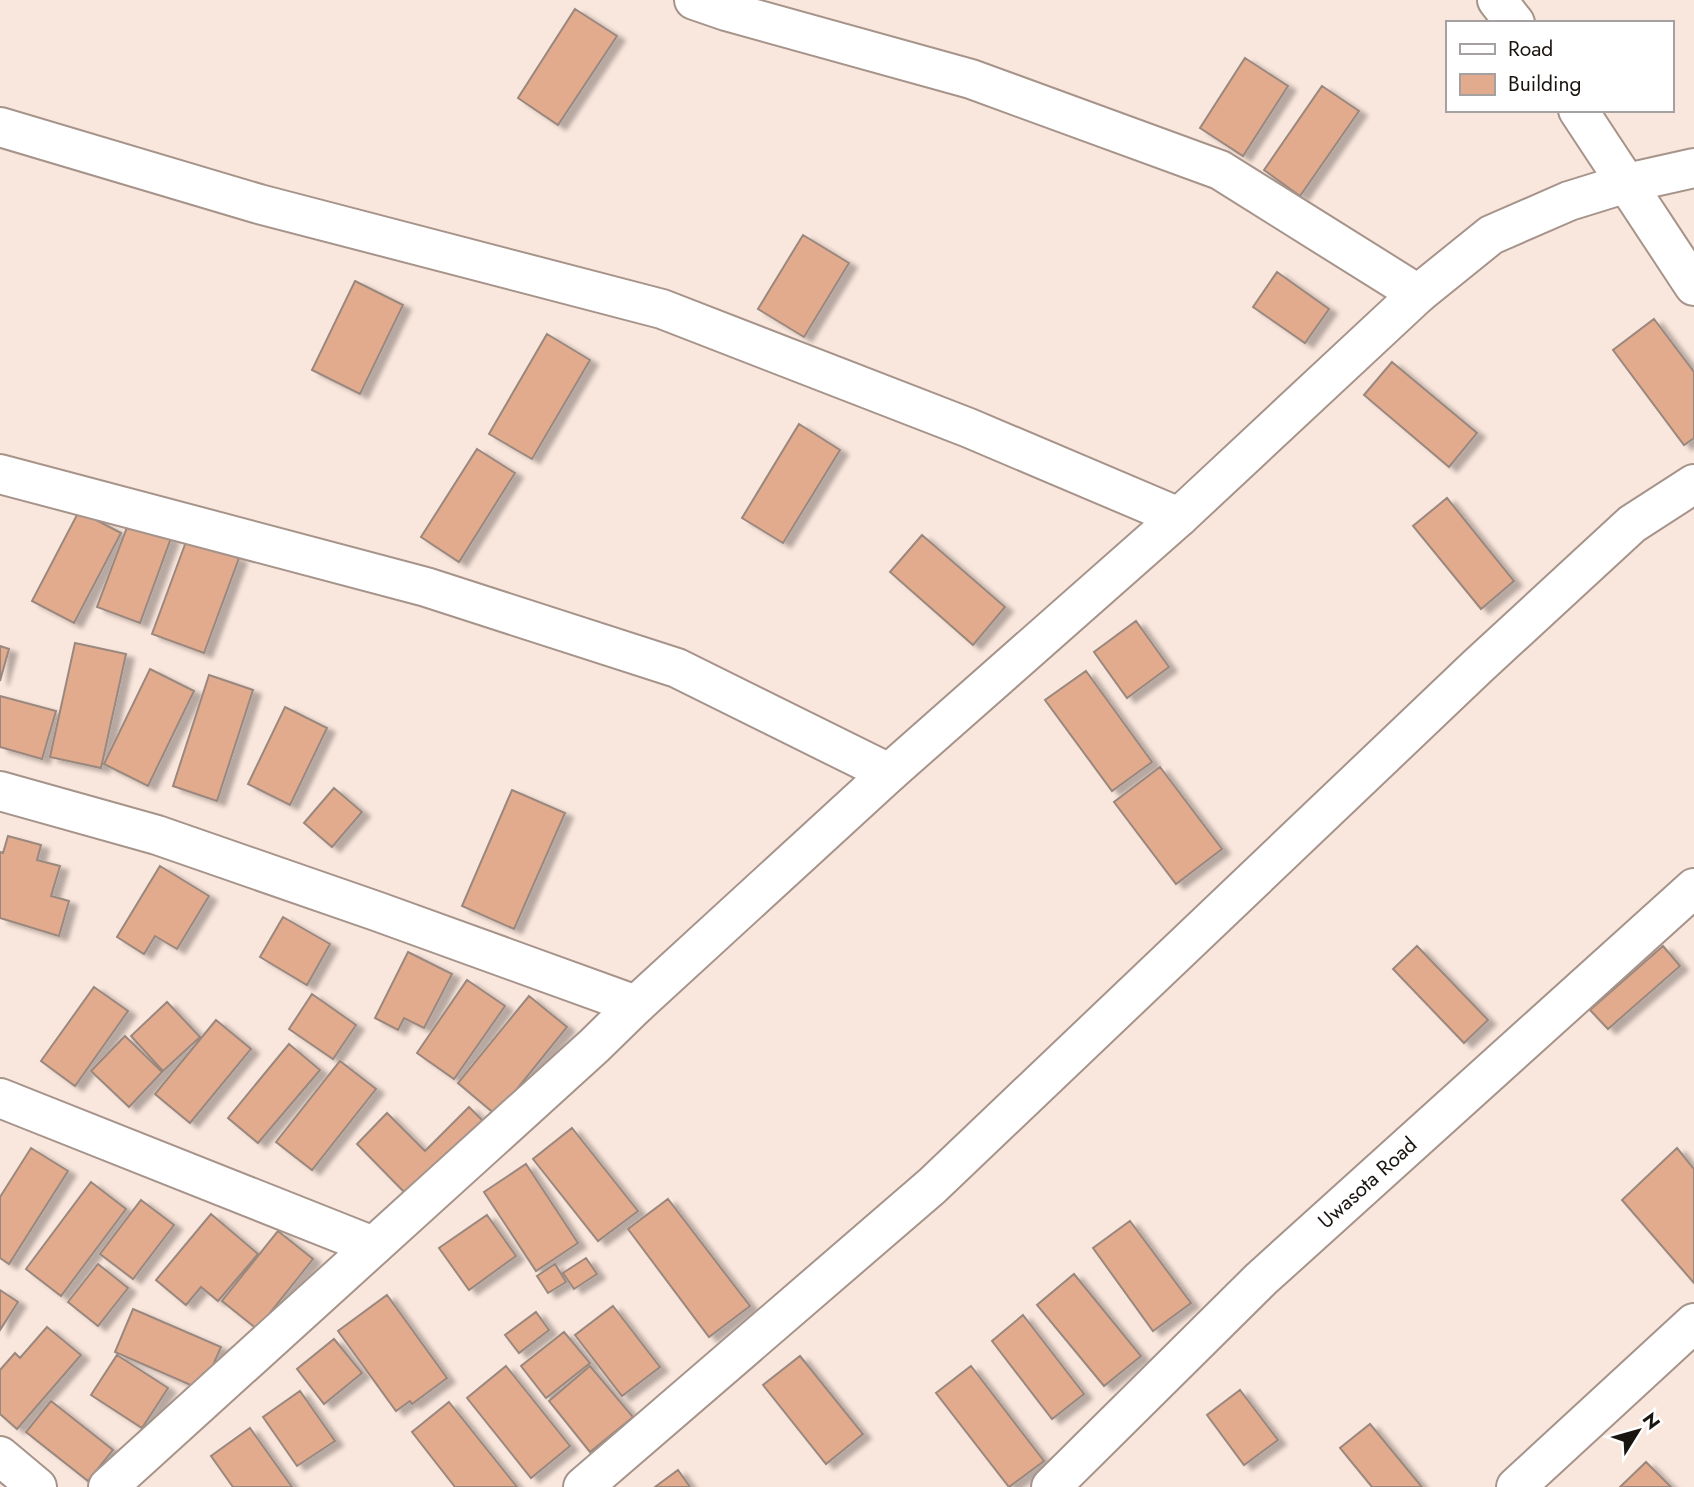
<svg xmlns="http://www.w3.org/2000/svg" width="1694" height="1487" font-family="Jost,sans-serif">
<defs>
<filter id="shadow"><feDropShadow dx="8" dy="4.5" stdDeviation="2" flood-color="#0004"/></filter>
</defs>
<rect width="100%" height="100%" fill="#f9e6dc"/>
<path fill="#e3ab8d" stroke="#9a887f" stroke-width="2" filter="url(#shadow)" d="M 575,9 L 617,36 L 558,125 L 518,98 Z
M 1245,58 L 1288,86 L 1243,156 L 1200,128 Z
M 1322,86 L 1359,111 L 1300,196 L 1264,170 Z
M 803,235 L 849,263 L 804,337 L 758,309 Z
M 1277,272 L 1329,309 L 1305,343 L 1253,307 Z
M 355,281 L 403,305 L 360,394 L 312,370 Z
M 1654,319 L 1694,372 L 1694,438 L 1684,445 L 1613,350 Z
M 547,334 L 590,360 L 532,459 L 489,434 Z
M 1392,362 L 1477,433 L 1449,467 L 1364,395 Z
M 799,424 L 840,450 L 783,543 L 742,518 Z
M 477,449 L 515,473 L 459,562 L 421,537 Z
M 1447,498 L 1514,581 L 1481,609 L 1413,526 Z
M 79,511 L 121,533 L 74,623 L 32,601 Z
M 129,522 L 171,538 L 140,623 L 97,607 Z
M 922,535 L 1005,607 L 973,645 L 890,572 Z
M 187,539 L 239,558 L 204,653 L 152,634 Z
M 1136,621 L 1169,667 L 1127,698 L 1094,652 Z
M 75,643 L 126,654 L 101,768 L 50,757 Z
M 0,646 L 9,649 L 0,681 Z
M 150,669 L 194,691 L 148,786 L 104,764 Z
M 1086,671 L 1152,762 L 1112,791 L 1045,700 Z
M 209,675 L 253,690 L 217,801 L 173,786 Z
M 0,696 L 56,711 L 42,759 L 0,747 Z
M 285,707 L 327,728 L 290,805 L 248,784 Z
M 1160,767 L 1222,849 L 1176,884 L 1114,802 Z
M 334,788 L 362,812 L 332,847 L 304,823 Z
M 512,790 L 565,813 L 514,929 L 462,906 Z
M 8,836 L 41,845 L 37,860 L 60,866 L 51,896 L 69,901 L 59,936 L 0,918 L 0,852 L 3,853 Z
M 160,866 L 209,896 L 177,949 L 155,936 L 144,954 L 117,937 Z
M 283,917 L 330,944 L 307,985 L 260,957 Z
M 1417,946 L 1488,1020 L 1464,1043 L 1393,969 Z
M 1663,946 L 1680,966 L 1608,1029 L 1590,1010 Z
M 408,952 L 452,974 L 424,1028 L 404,1018 L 398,1030 L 375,1018 Z
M 467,980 L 505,1006 L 454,1079 L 417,1053 Z
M 94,987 L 128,1011 L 75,1086 L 41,1061 Z
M 312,994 L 356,1025 L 333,1059 L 289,1029 Z
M 529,996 L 567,1027 L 496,1115 L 458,1083 Z
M 167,1002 L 200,1037 L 163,1071 L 131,1036 Z
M 216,1020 L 251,1049 L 190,1123 L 155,1094 Z
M 125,1036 L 162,1072 L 129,1107 L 91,1071 Z
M 289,1044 L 320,1070 L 258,1143 L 228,1118 Z
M 340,1061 L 376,1089 L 312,1170 L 276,1142 Z
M 469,1107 L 484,1122 L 409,1197 L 357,1144 L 387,1113 L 425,1151 Z
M 572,1128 L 638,1211 L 598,1241 L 533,1159 Z
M 31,1148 L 68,1171 L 9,1264 L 0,1258 L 0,1197 Z
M 1677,1148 L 1694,1169 L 1694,1283 L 1622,1200 Z
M 526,1164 L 578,1243 L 536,1271 L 484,1192 Z
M 91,1182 L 126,1209 L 61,1296 L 26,1269 Z
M 668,1199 L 750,1306 L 709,1337 L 628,1229 Z
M 141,1200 L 174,1225 L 133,1279 L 100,1254 Z
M 211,1214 L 258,1254 L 218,1301 L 201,1287 L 186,1305 L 156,1280 Z
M 487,1215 L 516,1256 L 469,1290 L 439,1248 Z
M 1130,1221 L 1191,1303 L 1153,1331 L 1093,1248 Z
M 278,1231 L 313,1259 L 257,1329 L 222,1301 Z
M 586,1258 L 597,1274 L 574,1289 L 563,1273 Z
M 98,1264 L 128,1288 L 98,1326 L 68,1302 Z
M 555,1264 L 566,1282 L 548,1293 L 537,1276 Z
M 1074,1274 L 1141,1356 L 1104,1386 L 1037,1305 Z
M 0,1290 L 18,1302 L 0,1330 Z
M 387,1295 L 447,1378 L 412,1404 L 410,1401 L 396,1411 L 338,1331 Z
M 613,1306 L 660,1367 L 622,1396 L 575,1335 Z
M 133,1309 L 221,1347 L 202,1390 L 115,1352 Z
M 536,1312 L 549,1330 L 519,1353 L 505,1335 Z
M 1023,1315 L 1084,1394 L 1052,1419 L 992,1341 Z
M 47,1327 L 81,1355 L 17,1429 L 0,1414 L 0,1370 L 15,1353 L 20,1358 Z
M 564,1332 L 590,1363 L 546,1398 L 521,1366 Z
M 334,1339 L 362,1373 L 324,1404 L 297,1369 Z
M 117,1355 L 168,1388 L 142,1428 L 91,1395 Z
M 800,1356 L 863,1434 L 826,1464 L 763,1385 Z
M 506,1366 L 570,1446 L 531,1478 L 467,1398 Z
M 590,1366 L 633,1417 L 590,1452 L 549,1401 Z
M 971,1366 L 1044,1461 L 1009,1487 L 936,1393 Z
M 1240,1390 L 1278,1440 L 1244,1465 L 1207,1415 Z
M 300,1391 L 335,1441 L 297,1466 L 263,1417 Z
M 51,1401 L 113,1450 L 88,1481 L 26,1432 Z
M 449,1402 L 517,1487 L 455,1487 L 412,1432 Z
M 1370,1424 L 1422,1487 L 1372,1487 L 1340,1448 Z
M 250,1428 L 292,1487 L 233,1487 L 211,1456 Z
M 1646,1462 L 1671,1487 L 1620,1487 Z
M 678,1470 L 690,1487 L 655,1487 Z"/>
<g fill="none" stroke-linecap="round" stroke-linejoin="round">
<g stroke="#a6948b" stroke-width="42">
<g id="minor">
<path d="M 694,0 L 726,11 L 971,79 L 1220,170 L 1418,294"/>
<path d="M 1497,0 L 1515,23"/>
<path d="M 1578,110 L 1694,286"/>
<path d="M 0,127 L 259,204 L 662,309 L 969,428 L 1179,517"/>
<path d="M 0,474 L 426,587 L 677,668 L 889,773"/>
<path d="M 0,791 L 157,835 L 376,911 L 636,1005"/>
<path d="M 0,1098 L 373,1246"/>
<path d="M 0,1456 L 37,1487"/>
<path d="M 108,1487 L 594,1046 L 636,1005 L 889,773 L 1179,517 L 1418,294 L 1491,235 L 1569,201 L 1627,183 L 1694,168"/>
<path d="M 583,1487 L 932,1186 L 1478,666 L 1632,524 L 1694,484"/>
<path id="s1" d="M 1051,1487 L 1261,1279 L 1694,888"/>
<path d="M 1516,1487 L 1694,1323"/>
</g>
</g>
<use href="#minor" stroke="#fff" stroke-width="38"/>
</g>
<g text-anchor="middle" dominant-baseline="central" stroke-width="5" stroke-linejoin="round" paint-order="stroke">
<g font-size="21" fill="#1b1511" stroke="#fff">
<text stroke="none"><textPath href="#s1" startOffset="439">Uwasota Road</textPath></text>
</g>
</g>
<rect x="1446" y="21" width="228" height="91" fill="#ffffff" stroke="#a4a1a0" stroke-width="2"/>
<rect x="1460" y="44" width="35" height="10" fill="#ffffff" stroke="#a4a1a0" stroke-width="2"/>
<text x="1508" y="56" font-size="21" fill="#1b1511">Road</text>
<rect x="1460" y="74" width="35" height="21" fill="#e3ab8d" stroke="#a4a1a0" stroke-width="2"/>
<text x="1508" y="91" font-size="21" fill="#1b1511">Building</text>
<g transform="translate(1638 1431) rotate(53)" stroke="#ffffff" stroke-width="5" paint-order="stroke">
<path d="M0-5L12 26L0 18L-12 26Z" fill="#1b1511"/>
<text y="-10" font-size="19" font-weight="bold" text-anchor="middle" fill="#1b1511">N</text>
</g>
</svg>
